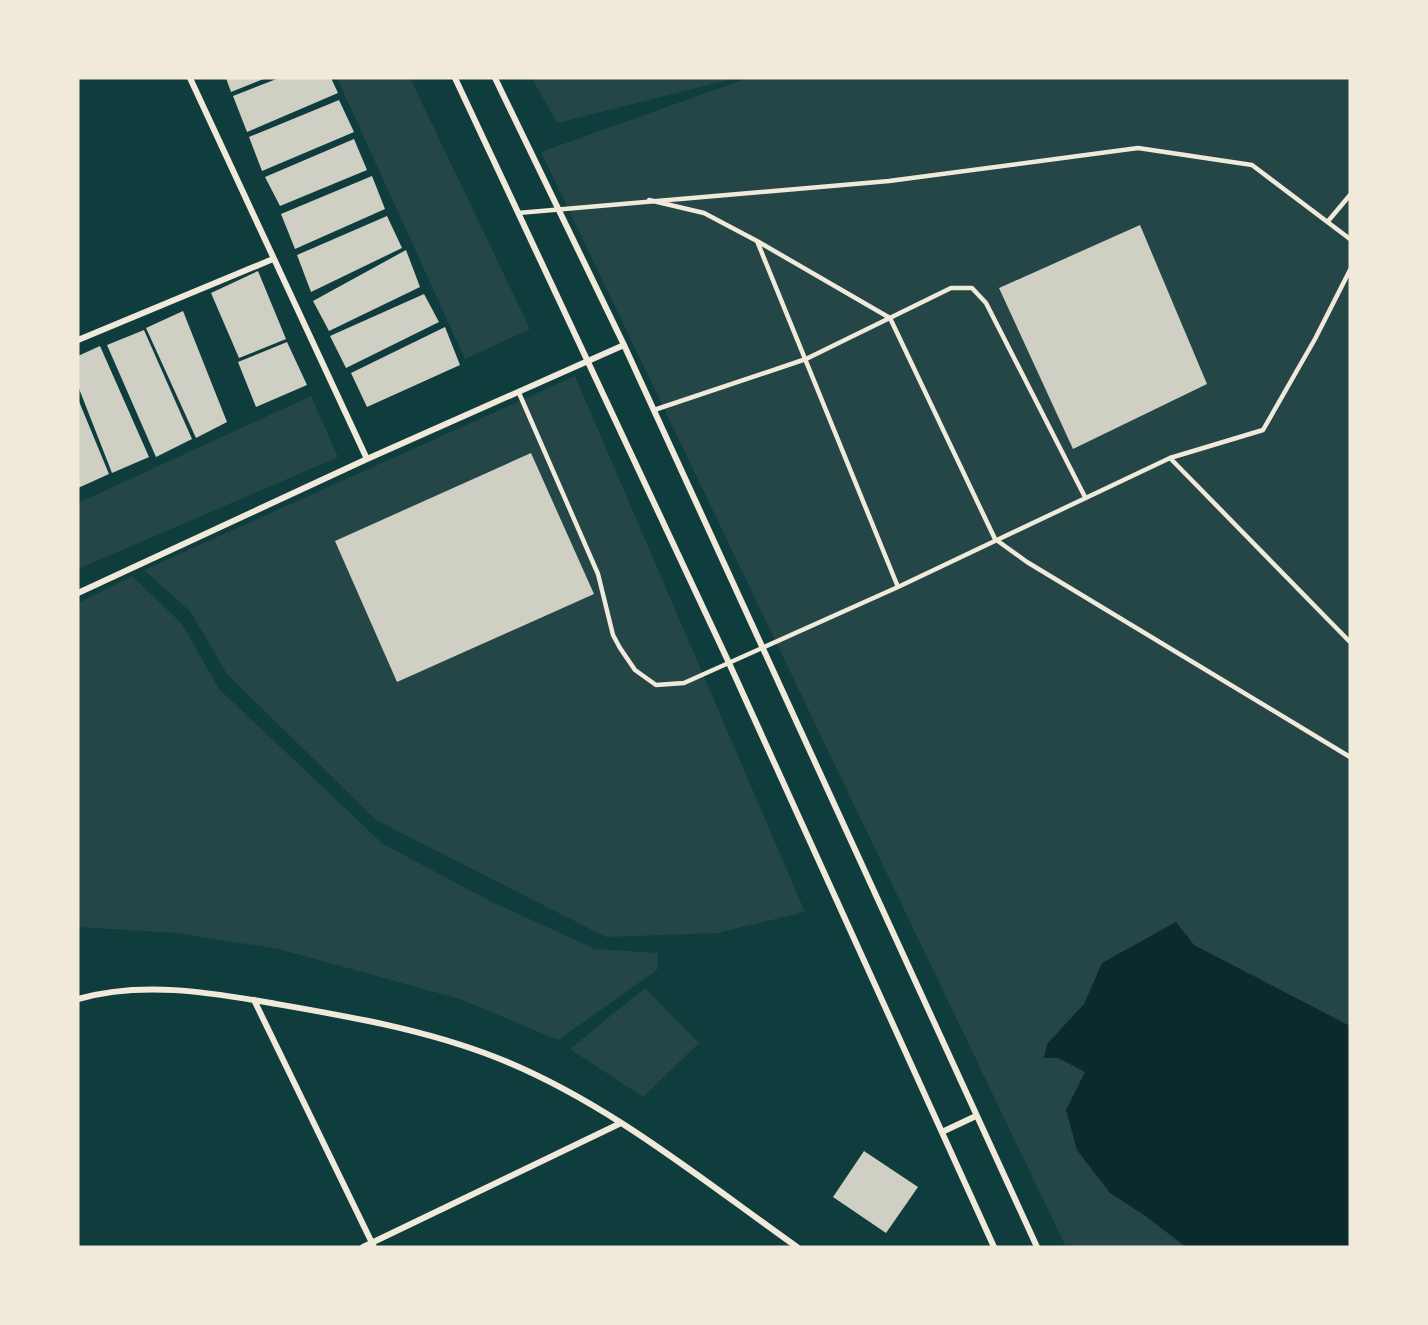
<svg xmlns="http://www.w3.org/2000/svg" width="1428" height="1325" font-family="'DM Sans',sans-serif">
<rect width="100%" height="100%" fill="#0f3d3e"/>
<path fill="#244646" d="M 337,78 L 410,78 L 530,329 L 465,359 Z
M 532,78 L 736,78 L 557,123 Z
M 748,78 L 1350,78 L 1350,1247 L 1066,1247 L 541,152 Z
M 575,376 L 805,912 L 717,933 L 606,937 L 376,820 L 227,674 L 190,611 L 144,570 Z
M 311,396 L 338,457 L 78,569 L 78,503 Z
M 132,576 L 182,624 L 219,689 L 383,844 L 490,901 L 595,949 L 658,953 L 657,970 L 558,1040 L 460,999 L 279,949 L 177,933 L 78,927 L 78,603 Z
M 645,988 L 699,1043 L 643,1097 L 570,1049 Z"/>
<path fill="#0a2a2b" d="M 1176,922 L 1194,945 L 1350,1026 L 1350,1247 L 1186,1247 L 1144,1215 L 1110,1193 L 1077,1150 L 1066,1110 L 1085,1072 L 1058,1058 L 1044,1058 L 1047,1044 L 1084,1004 L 1102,963 Z"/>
<path fill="#cfcfc3" d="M 226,78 L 266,78 L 231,92 Z
M 279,78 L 331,78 L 338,93 L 247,132 L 233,96 Z
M 339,100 L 354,132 L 262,171 L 249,137 Z
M 354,139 L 367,170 L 280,206 L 265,177 Z
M 372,176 L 385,209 L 295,249 L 281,214 Z
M 387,216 L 402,248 L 311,292 L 297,255 Z
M 1140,225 L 1207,384 L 1073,449 L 999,288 Z
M 406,250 L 420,287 L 329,331 L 313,301 Z
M 258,271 L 286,339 L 239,358 L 211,293 Z
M 424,294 L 439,322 L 346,368 L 330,336 Z
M 183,311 L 227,422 L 196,438 L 146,328 Z
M 445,327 L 460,365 L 367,407 L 351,373 Z
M 144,330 L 192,439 L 156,457 L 107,345 Z
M 287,342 L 307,385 L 256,407 L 238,362 Z
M 100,346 L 149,457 L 112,473 L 78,386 L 78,356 Z
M 78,399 L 109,474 L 78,488 Z
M 531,453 L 594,594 L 397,682 L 335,541 Z
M 864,1151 L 918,1187 L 886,1233 L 833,1197 Z"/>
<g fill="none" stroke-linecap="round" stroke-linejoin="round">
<path stroke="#f1e9da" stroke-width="4.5" d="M 649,200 L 704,213 L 757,241 L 890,318 L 995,539 L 1027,562 L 1350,757
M 518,213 L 889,181 L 1138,148 L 1252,165 L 1350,239
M 1329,220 L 1350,195
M 757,241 L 898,587
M 519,393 L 598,574 L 613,635 L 620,648 L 635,670 L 656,685 L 684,683 L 898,587 L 1170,458 L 1263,430 L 1315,339 L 1350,270
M 654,410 L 806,359 L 951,288 L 972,288 L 986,303 L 1085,497
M 1170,458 L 1350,642"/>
<path stroke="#f1e9da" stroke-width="6" d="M 190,78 L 367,459
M 455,78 L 729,663 L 994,1247
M 495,78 L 624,345 L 1037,1247
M 78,340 L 273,259
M 78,593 L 367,459 L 624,345
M 78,999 C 141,981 208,992 271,1003 C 346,1016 423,1029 495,1057 C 605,1100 701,1179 797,1247
M 254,1000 L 374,1247
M 942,1132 L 976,1116
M 363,1247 L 621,1123"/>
</g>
<rect width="1428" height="1325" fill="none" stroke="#f1e9da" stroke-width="159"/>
</svg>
